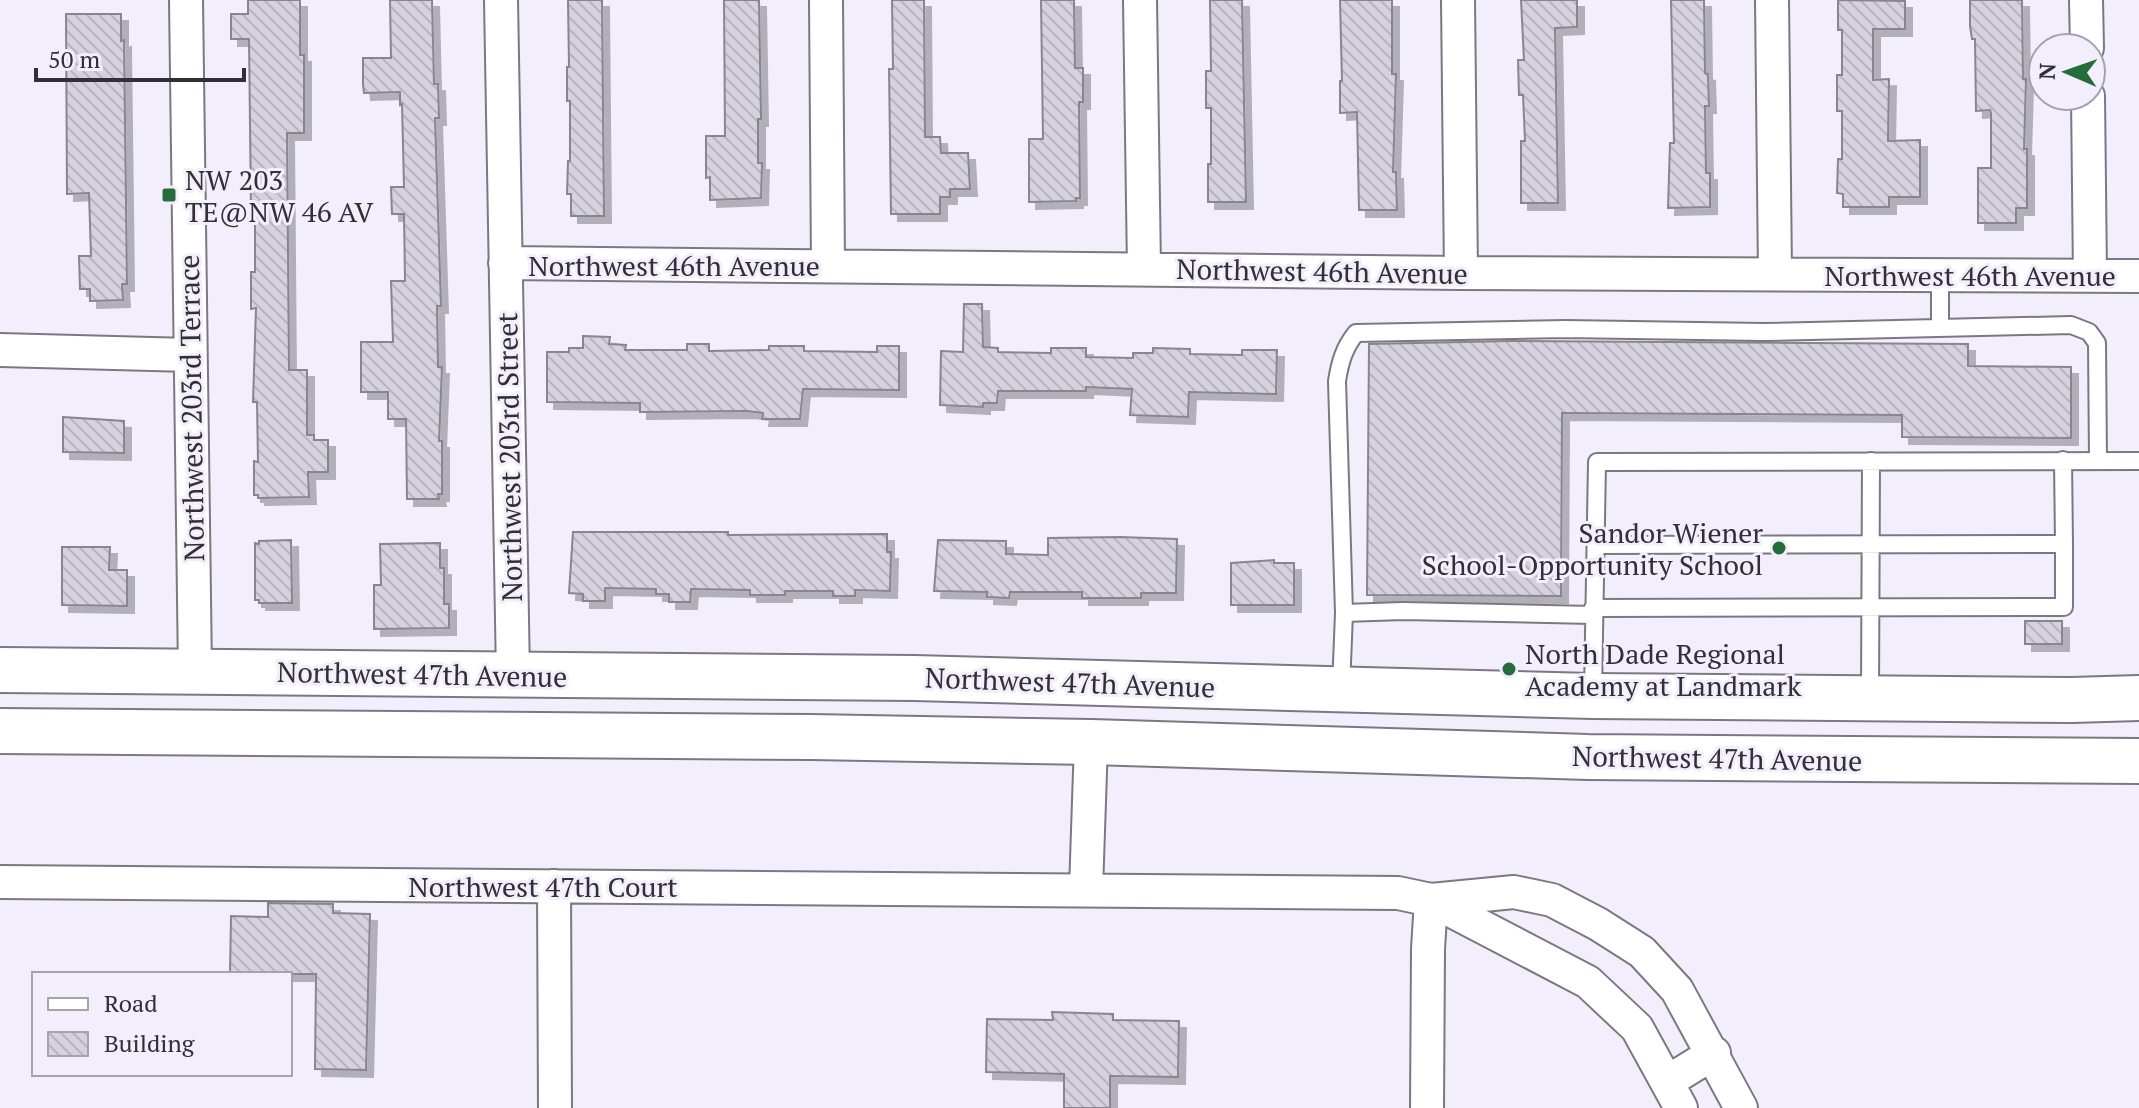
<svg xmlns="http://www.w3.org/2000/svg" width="2139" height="1108" font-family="'PT Serif',serif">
<defs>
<pattern id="building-back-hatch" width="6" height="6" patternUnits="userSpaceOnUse" patternTransform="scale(2)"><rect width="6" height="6" fill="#d5d1de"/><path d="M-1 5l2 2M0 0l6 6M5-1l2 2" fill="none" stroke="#b7b4bf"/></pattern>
<filter id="shadow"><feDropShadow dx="7" dy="7" stdDeviation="0" flood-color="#0004"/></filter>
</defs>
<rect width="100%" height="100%" fill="#f2eefb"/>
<path fill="url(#building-back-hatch)" stroke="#888590" stroke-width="2" filter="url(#shadow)" d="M 248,0 L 300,0 L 300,55 L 304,55 L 304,133 L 287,133 L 289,370 L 307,370 L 307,435 L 314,435 L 314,440 L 328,440 L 328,472 L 308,472 L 309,497 L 258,498 L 258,495 L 254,495 L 254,461 L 258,462 L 257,402 L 253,402 L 256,308 L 251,309 L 251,272 L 255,272 L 255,208 L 251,209 L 249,39 L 231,39 L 231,14 L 248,14 Z
M 390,0 L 432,0 L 434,84 L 438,84 L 439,118 L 435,118 L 441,306 L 437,306 L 438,367 L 442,367 L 439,441 L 442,441 L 442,494 L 438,494 L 439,499 L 407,499 L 406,419 L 388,419 L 388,392 L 361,392 L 361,342 L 393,342 L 391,281 L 405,281 L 404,214 L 392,214 L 391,187 L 404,187 L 402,104 L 400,105 L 400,92 L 364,93 L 363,84 L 363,58 L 391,58 Z
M 568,0 L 602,0 L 604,216 L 571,216 L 571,194 L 567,194 L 568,161 L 570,161 L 570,101 L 567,101 L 567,67 L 569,67 Z
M 724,0 L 759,0 L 761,119 L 758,119 L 758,163 L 762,163 L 761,198 L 710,200 L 710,177 L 706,178 L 706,136 L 725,136 Z
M 892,0 L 924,0 L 925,137 L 940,137 L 941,153 L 968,153 L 970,189 L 950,189 L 950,197 L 940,197 L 940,214 L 891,214 L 889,69 L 893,69 Z
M 1041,0 L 1074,0 L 1075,68 L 1083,68 L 1083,102 L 1079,102 L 1080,198 L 1076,198 L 1076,201 L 1029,202 L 1029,139 L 1043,139 Z
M 1210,0 L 1242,0 L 1246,202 L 1208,202 L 1208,164 L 1211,164 L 1211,108 L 1206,108 L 1206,71 L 1211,71 Z
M 1340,0 L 1392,0 L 1392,74 L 1396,74 L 1393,172 L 1396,172 L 1397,210 L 1359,210 L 1357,112 L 1340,113 L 1340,81 L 1342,81 Z
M 1521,0 L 1577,0 L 1577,27 L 1555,28 L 1558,203 L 1521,203 L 1521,141 L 1525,141 L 1523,95 L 1519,95 L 1518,60 L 1524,60 Z
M 1671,0 L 1704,0 L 1705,73 L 1708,74 L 1709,106 L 1705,106 L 1706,173 L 1710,173 L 1710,207 L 1668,208 L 1670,143 L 1674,143 Z
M 1838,0 L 1905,1 L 1905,29 L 1873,29 L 1873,80 L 1889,79 L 1888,141 L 1920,140 L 1920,197 L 1889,197 L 1889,207 L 1843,207 L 1843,194 L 1837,193 L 1838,159 L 1842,159 L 1842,111 L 1837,111 L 1837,75 L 1842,75 L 1842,30 L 1838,30 Z
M 1970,0 L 2022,0 L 2023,79 L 2026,79 L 2024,149 L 2027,149 L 2027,208 L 2016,208 L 2016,223 L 1978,223 L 1978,168 L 1991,168 L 1991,113 L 1990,110 L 1976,111 L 1975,39 L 1972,39 L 1970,26 Z
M 66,14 L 121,14 L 121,41 L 124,40 L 127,284 L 122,284 L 123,300 L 90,301 L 90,289 L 80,289 L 79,256 L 91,256 L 89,193 L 67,194 Z
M 964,304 L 982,304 L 983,347 L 998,348 L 998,352 L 1051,353 L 1051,348 L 1086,348 L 1086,357 L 1133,358 L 1133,353 L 1153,353 L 1153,348 L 1190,349 L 1190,354 L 1242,355 L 1242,350 L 1277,350 L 1276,394 L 1189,392 L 1188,417 L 1130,415 L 1132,389 L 1086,387 L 1086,391 L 998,391 L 997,403 L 983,403 L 983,407 L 940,405 L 941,351 L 963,352 Z
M 583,336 L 610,337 L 609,344 L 626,345 L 625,350 L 687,350 L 687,344 L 709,344 L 709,351 L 769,350 L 769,346 L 804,346 L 804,351 L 877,352 L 877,346 L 899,346 L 899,390 L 803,389 L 800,419 L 762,419 L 763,413 L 747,411 L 640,412 L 640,403 L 547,402 L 547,352 L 569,352 L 569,348 L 583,348 Z
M 1509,341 L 1968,344 L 1968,366 L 2071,367 L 2071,438 L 1902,437 L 1902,415 L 1562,413 L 1561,596 L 1367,595 L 1369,344 Z
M 63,417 L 124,421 L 124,453 L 63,452 Z
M 573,532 L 728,532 L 728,535 L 887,534 L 887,552 L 891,552 L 890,591 L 855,590 L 855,596 L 833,596 L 833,591 L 785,591 L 785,595 L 750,595 L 750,590 L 691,589 L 690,602 L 669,602 L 669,594 L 656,594 L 656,589 L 605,588 L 605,601 L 583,601 L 583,594 L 569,593 Z
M 1120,537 L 1177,539 L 1176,593 L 1141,593 L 1141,598 L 1082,598 L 1082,592 L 1010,592 L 1009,598 L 987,597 L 987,592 L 934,591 L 938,540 L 1006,541 L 1006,554 L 1048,555 L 1048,538 Z
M 291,540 L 292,603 L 259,603 L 259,600 L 255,600 L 255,543 L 259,544 L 259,541 Z
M 440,543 L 440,568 L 444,568 L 444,604 L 449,604 L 449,628 L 374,629 L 374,585 L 381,585 L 380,544 Z
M 62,547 L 110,547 L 109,570 L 127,570 L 127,606 L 62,605 Z
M 1274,560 L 1274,563 L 1294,563 L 1294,605 L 1231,605 L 1231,563 Z
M 2025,621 L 2062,621 L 2062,644 L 2025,644 Z
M 268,903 L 333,904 L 333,913 L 370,914 L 366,1070 L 315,1069 L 316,974 L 230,974 L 231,916 L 268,917 Z
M 1052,1012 L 1113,1014 L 1113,1020 L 1179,1021 L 1178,1077 L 1110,1076 L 1110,1108 L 1064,1108 L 1064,1074 L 986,1072 L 987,1019 L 1053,1020 Z"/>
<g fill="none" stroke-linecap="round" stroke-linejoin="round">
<g stroke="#7b7883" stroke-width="20">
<path id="lane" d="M 1940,275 L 1940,328
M 1597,545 L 2064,544 L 2063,460
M 1593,608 L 2064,607 L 2064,544
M 1344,613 L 1403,611 L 1593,615
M 1341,688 L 1344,613 L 1337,381 C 1340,362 1344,348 1356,333 L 1566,329 L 1764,332 L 2071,325 L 2089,332 L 2097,343 L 2098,460
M 1593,693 L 1597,462 L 2139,461
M 1870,697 L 1871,461"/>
</g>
<g stroke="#7b7883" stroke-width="36">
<path id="street" d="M 186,0 L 195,672
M 501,0 L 513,675
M 826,0 L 828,266
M 1140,0 L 1144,268
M 1458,0 L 1461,273
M 1772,0 L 1775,274
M 2086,0 L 2087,48
M 2088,96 L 2090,276
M 505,263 L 1461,273 L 2139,276
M 0,350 L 190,355
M 0,882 L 1398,893 L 1431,900 L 1588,982 L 1637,1028 L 1681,1108
M 554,886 L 555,1108
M 1086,890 L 1091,742
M 1431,900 L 1514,892 L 1552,900 L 1598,924 L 1642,952 L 1677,990 L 1741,1108
M 1667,1082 L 1714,1053
M 1427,1108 L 1428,949 L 1431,900"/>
</g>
<g stroke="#7b7883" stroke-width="48">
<path id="secondary" d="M 0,670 L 914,678 L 1593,696 L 2072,700 L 2139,698
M 0,731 L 811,737 L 1091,742 L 1588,757 L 2139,761"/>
</g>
<use href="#lane" stroke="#fff" stroke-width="16"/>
<use href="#street" stroke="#fff" stroke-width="32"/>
<use href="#secondary" stroke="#fff" stroke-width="44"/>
</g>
<g fill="#246c39" stroke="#f2eefb" stroke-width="3">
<rect x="161" y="187" width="16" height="16" rx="4"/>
<circle cx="1779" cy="548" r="8"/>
<circle cx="1509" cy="669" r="8"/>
</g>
<g text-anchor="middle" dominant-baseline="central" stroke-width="6" stroke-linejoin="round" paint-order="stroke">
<g font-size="28" fill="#323035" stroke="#f2eefb" text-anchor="start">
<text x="185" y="179">NW 203<tspan x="185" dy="32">TE@NW 46 AV</tspan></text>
<text x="1763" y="532" text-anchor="end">Sandor Wiener<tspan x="1763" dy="32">School-Opportunity School</tspan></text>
<text x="1525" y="653">North Dade Regional<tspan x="1525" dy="32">Academy at Landmark</tspan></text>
</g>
<g font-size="28" fill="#323035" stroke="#f2eefb">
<text x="674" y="265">Northwest 46th Avenue</text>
<text transform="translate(1322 271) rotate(1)">Northwest 46th Avenue</text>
<text x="1970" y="275">Northwest 46th Avenue</text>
<text transform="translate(191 408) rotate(-91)">Northwest 203rd Terrace</text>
<text transform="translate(509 457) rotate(-91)">Northwest 203rd Street</text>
<text transform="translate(422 674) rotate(1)">Northwest 47th Avenue</text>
<text transform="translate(1070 682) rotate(2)">Northwest 47th Avenue</text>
<text transform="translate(1717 758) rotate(1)">Northwest 47th Avenue</text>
<text x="543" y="886">Northwest 47th Court</text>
</g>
</g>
<rect x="32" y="972" width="260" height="104" fill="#f2eefb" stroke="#a5a2ac" stroke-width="2"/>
<rect x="48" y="998" width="40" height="12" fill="#ffffff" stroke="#a5a2ac" stroke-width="2"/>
<text x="104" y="1012" font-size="24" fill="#323035">Road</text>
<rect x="48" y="1032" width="40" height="24" fill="url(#building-back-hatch)" stroke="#a5a2ac" stroke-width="2"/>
<text x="104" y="1052" font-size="24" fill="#323035">Building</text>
<g transform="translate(2067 72) rotate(272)"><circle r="38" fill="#f2eefb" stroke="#a5a2ac" stroke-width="2"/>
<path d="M0-6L14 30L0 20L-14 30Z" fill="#246c39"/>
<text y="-12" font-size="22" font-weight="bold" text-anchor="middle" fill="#323035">N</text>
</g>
<path d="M36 68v12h208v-12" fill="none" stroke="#323035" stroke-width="4"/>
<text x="48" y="68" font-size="24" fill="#323035" stroke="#f2eefb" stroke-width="6" paint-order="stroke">50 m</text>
</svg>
